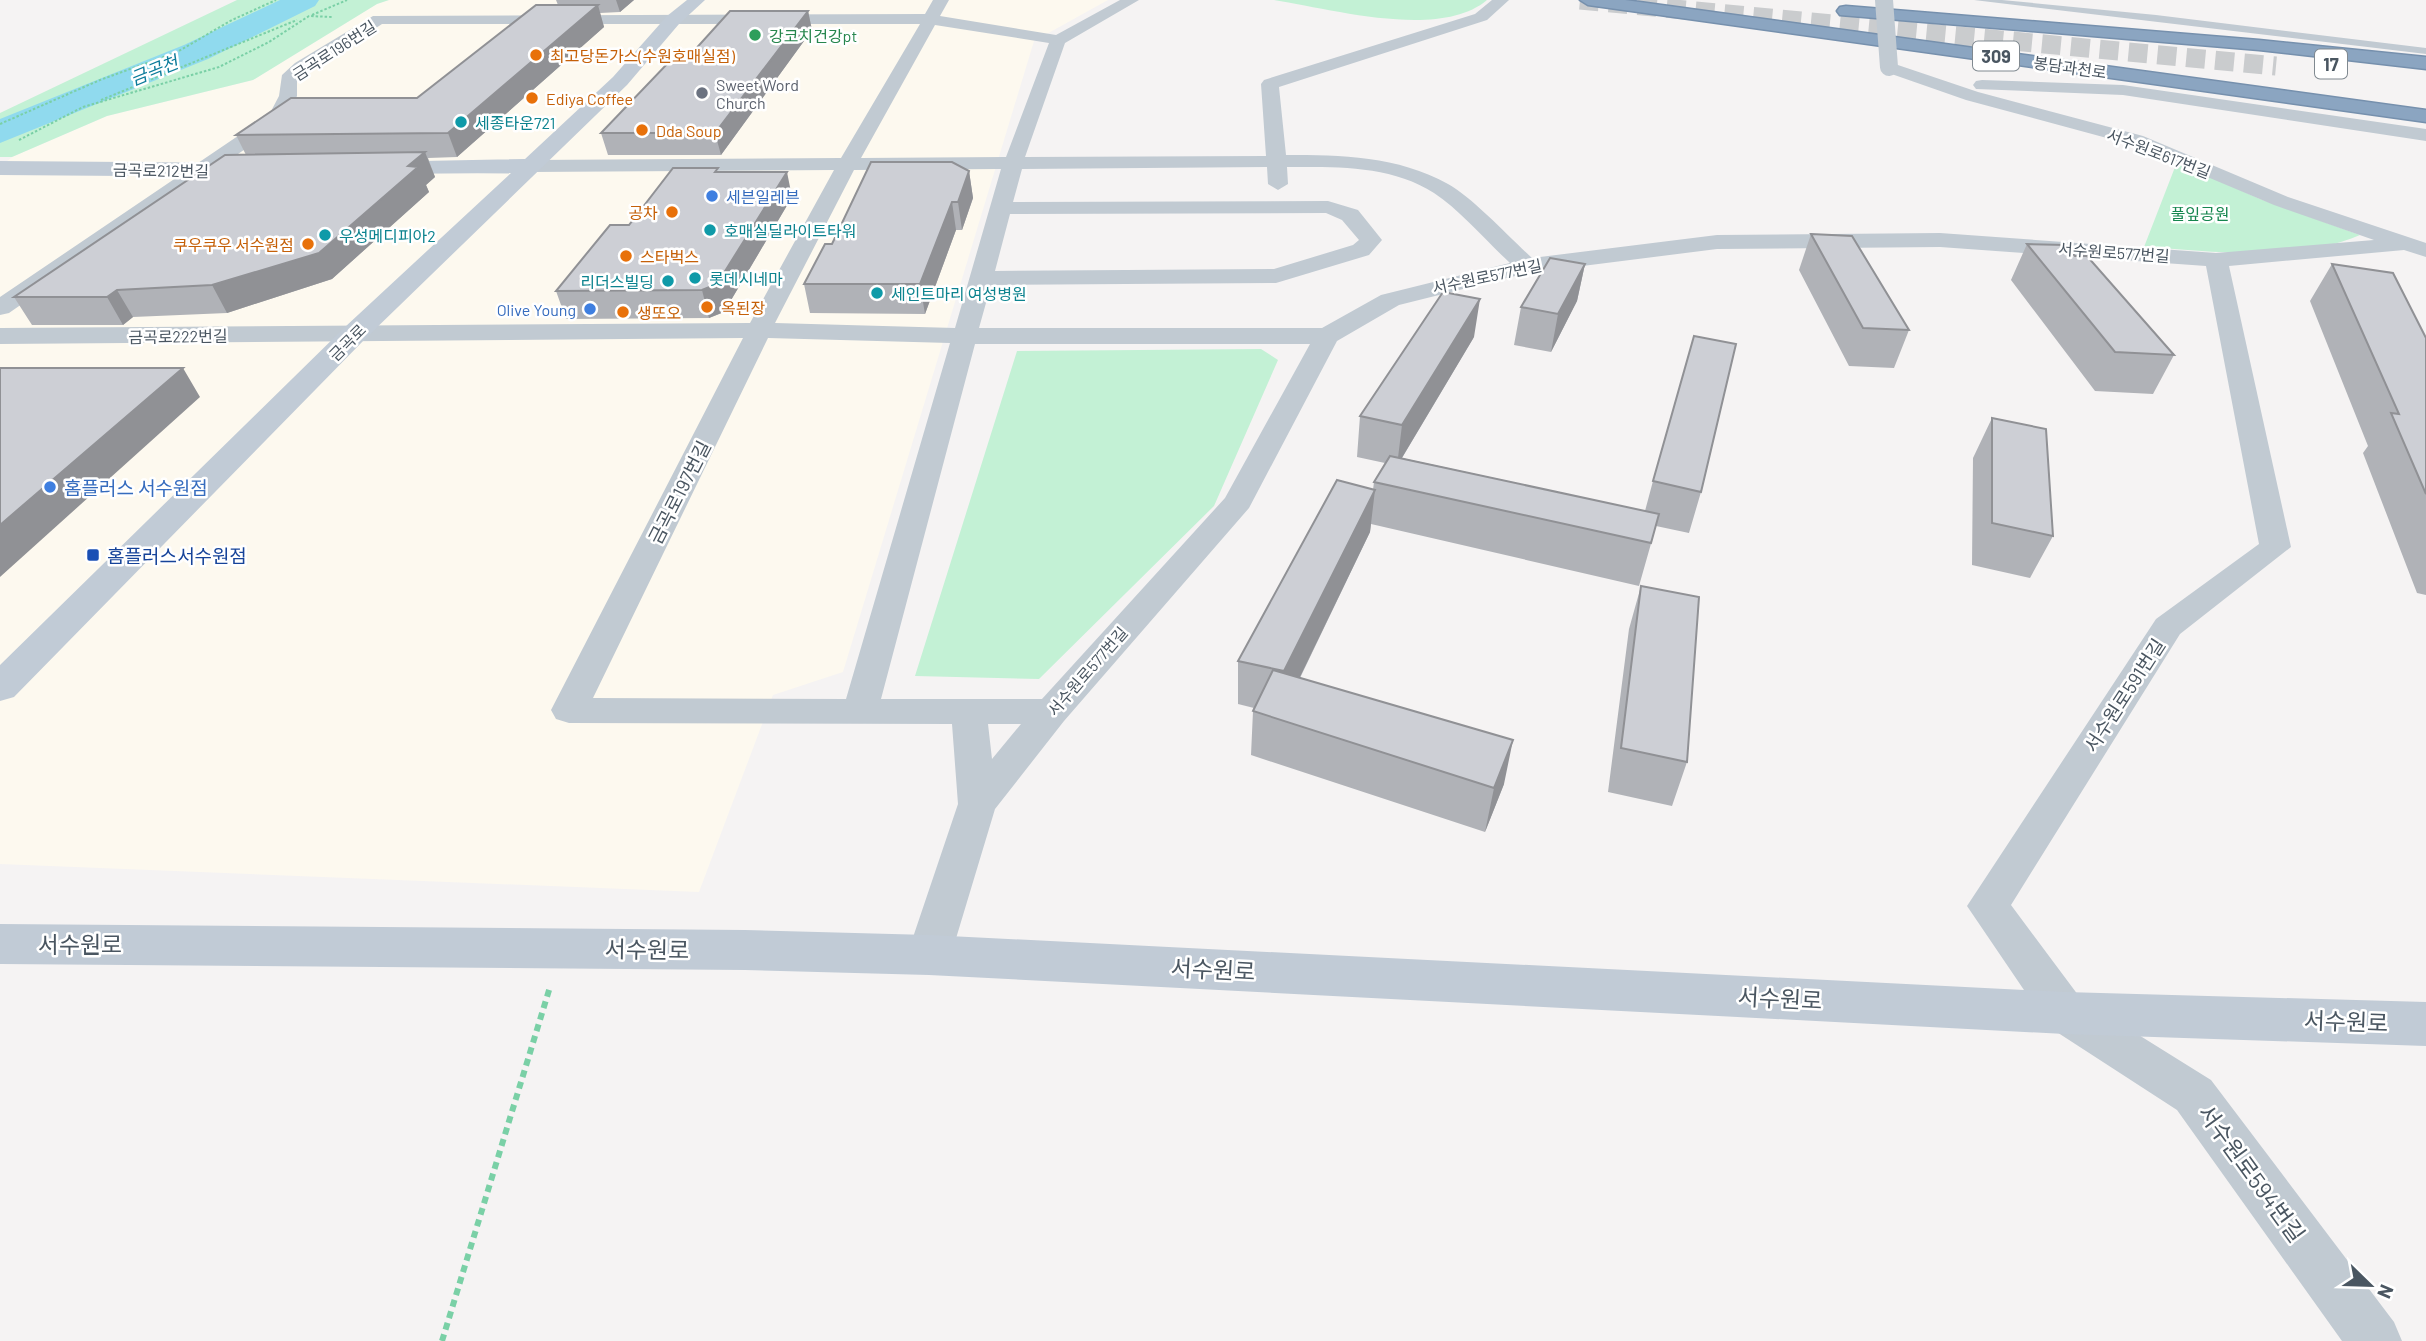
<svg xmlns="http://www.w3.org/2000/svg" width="2426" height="1341" font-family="Barlow,'Noto Sans KR',sans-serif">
<rect width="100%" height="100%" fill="#f5f3f3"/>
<path fill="#fdf9ef" d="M 389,0 L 1108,0 L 1034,41 L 843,672 L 773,695 L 699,892 L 0,864 L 0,167 L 12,157 L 107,116 L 253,80 L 377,4 Z"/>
<path fill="#c3f1d5" d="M 237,0 L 389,0 L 377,4 L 253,80 L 107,116 L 12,157 L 0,157 L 0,113 Z
M 1274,0 L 1487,0 C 1440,40 1332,9 1274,0 Z
M 2177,162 L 2260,199 L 2360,235 C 2295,263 2214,251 2144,247 Z
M 1261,349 L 1278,360 L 1214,506 L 1039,679 L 915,676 L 1017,351 Z"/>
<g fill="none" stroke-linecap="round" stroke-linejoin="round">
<path fill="#90daee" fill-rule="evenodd" d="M 280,0 L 319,0 L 315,6 L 208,59 L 0,143 L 0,119 L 184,45 Z"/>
<path stroke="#caccce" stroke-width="19" stroke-dasharray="19 10" stroke-linecap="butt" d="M 1580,0 L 2276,66"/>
<g stroke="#7690ad" stroke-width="3">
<path id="highway" d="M 1580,0 L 1625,0 L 2426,110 L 2426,122 L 1588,5 Z
M 1846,6 L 2259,40 L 2426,57 L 2426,69 L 2259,50 L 1840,15 L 1837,11 L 1840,7 Z"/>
</g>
<path stroke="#7ad0a6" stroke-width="2" stroke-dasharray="2.5 2" stroke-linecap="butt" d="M 312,15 L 347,0
M 101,100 L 297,20
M 0,124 L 100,80 L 177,52 L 232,20 L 276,0
M 19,140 L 83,107 L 219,67 L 269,42 L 309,16 L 332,17"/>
<path stroke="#7ad0a6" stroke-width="6" stroke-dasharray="7 5" stroke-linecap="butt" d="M 442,1341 L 550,987"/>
<path fill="#c1cad2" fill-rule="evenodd" d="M 1974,0 L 2002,0 L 2156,15 L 2426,48 L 2426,54 Z"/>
<path fill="#c1cad2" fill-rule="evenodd" d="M 933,0 L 949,0 L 940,16 L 1056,35 L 1120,0 L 1139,0 L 1065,43 L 1025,157 L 1266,156 L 1261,84 L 1264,80 L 1475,14 L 1492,0 L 1509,0 L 1487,20 L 1279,87 L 1286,155 C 1341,155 1398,156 1448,184 C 1472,197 1510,238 1532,258 L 1717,235 L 1940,233 L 2216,253 L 2374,240 L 2274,205 L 2129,144 L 1966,100 L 1883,71 L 1880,67 L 1889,62 L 1978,92 L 2143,136 L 2288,197 L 2426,243 L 2426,257 L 2404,250 L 2229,266 L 2291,547 L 2180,634 L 2011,905 L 2081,999 L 2211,1080 L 2394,1322 L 2402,1341 L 2342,1341 L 2177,1110 L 2049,1027 L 1967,906 L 2156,619 L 2259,544 L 2206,266 L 1940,247 L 1717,249 L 1527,273 L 1399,305 L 1337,341 L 1249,508 L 1064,721 L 995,809 L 951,955 L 944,968 L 929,973 L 914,968 L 907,955 L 958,804 L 952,724 L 569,723 L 556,719 L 551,710 L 743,338 L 0,344 L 0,328 L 750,323 L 834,170 L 531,172 L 521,166 L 531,160 L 841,158 L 920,24 L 382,24 L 297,80 L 297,96 L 284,122 L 9,313 L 0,315 L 0,297 L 269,115 L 279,96 L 282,75 L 295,63 L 373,16 L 925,14 ZM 935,25 L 1049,43 L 1006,157 L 861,158 ZM 1267,167 L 1268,184 L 1278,190 L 1288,184 L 1287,167 C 1336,167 1391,165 1434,193 C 1460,210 1487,242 1510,263 L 1381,295 L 1322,328 L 979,328 L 991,285 L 1276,283 L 1369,255 L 1382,240 L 1358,210 L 1328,201 L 1013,202 L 1022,169 ZM 1001,169 L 955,328 L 775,323 L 854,170 ZM 1326,213 L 1342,220 L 1359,240 L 1353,245 L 1274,269 L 995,271 L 1010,214 ZM 768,338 L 950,343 L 846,699 L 593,698 ZM 975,344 L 1310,344 L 1225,498 L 1042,699 L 881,699 ZM 988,724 L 1021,724 L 992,759 Z
M 1982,80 L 2123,85 L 2426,129 L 2426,141 L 2123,95 L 1976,89 L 1973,85 L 1976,81 Z"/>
<path fill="#c1cbd6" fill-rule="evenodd" d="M 687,0 L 705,0 L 679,24 L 627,85 L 365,339 L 14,697 L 0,701 L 0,665 L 345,327 L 511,173 L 380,174 L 372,172 L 369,167 L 372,162 L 525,159 L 613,77 L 667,16 Z
M 0,161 L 253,163 L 264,170 L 253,177 L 0,175 Z
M 0,924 L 745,930 L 929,935 L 2065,992 L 2426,1002 L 2426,1046 L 2065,1034 L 929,975 L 745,970 L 0,964 Z"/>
<use href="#highway" fill="#8ba5c1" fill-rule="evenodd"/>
<path stroke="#c1cad2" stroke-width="18" d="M 1884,0 L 1889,67"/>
</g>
<path fill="#b0b2b7" d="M 556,0 L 634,0 L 620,12 L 600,13 L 604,27 L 457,157 L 428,158 L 435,177 L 426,185 L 429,192 L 332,279 L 227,313 L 133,317 L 123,325 L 32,325 L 14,297 L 246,155 L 236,135 L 417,98 L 558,5 Z
M 808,11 L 812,30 L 721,155 L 608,155 L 601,133 L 683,63 Z
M 969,171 L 973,198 L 962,230 L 956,230 L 925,314 L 810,313 L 804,284 L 832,244 Z
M 718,172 L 792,197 L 724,312 L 709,318 L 566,319 L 556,291 L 629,225 Z
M 1811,234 L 1909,330 L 1894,368 L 1849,366 L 1799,270 Z
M 2027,244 L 2075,256 L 2174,355 L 2153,394 L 2095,391 L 2011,280 Z
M 1585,264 L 1577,301 L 1551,352 L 1514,345 L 1521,307 Z
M 2332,264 L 2426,338 L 2426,595 L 2417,593 L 2363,453 L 2368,446 L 2310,301 Z
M 1474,337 L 1402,458 L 1645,511 L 1653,481 L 1701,492 L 1689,533 L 1656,526 L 1639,586 L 1371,524 L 1370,532 L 1300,678 L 1504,784 L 1485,832 L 1251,755 L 1253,711 L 1254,708 L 1238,704 L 1238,661 L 1373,490 L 1374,482 L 1385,463 L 1357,457 L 1360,416 Z
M 1992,418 L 2053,536 L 2030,578 L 1972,565 L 1973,458 Z
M 1641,586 L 1687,762 L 1672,806 L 1608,792 L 1629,629 Z"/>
<path fill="#909195" d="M 616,0 L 634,0 L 620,12 Z
M 598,5 L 604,27 L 457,157 L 448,133 Z
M 808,11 L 812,30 L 721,155 L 715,133 Z
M 425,152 L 435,177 L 426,185 L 429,192 L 332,279 L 227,313 L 212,285 L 408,166 Z
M 969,171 L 973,198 L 962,230 L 958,202 Z
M 787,172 L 792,197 L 724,312 L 709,318 L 702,290 Z
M 952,202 L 956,230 L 925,314 L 920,284 Z
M 1585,264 L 1577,301 L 1551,352 L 1558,314 Z
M 117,290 L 133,317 L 123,325 L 107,297 Z
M 1480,299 L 1474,337 L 1397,466 L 1402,425 Z
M 183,368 L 200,397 L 0,577 L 0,525 Z
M 1375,490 L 1370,532 L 1282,714 L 1284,671 Z
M 1513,740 L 1504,784 L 1485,832 L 1494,788 Z"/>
<path fill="#cdcfd5" stroke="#909195" stroke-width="2" d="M 536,5 L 598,5 L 448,133 L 236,135 L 291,98 L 417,98 Z
M 730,11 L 808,11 L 715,133 L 601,133 L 668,63 L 683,63 Z
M 425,152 L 408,166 L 418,167 L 319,253 L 212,285 L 117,290 L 107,297 L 14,297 L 225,155 Z
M 871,162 L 952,162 L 969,171 L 958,202 L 952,202 L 920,284 L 804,284 L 825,244 L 832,244 Z
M 673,168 L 718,168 L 715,172 L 787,172 L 717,284 L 702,290 L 556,291 L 610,225 L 629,225 Z
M 1811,234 L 1852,236 L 1909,330 L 1863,328 Z
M 2027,244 L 2066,245 L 2075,256 L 2087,256 L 2174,355 L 2115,352 Z
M 1550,258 L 1585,264 L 1558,314 L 1521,307 Z
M 2332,264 L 2393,273 L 2426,338 L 2426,494 L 2391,413 L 2399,414 Z
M 1443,292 L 1480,299 L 1402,425 L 1360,416 Z
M 1694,336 L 1736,344 L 1701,492 L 1653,481 Z
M 0,368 L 183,368 L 0,525 Z
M 1992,418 L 2046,429 L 2053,536 L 1992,523 Z
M 1390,456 L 1659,514 L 1651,543 L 1374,482 Z
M 1337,480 L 1375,490 L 1284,671 L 1238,661 Z
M 1641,586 L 1699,597 L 1687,762 L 1621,748 Z
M 1273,670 L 1513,740 L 1494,788 L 1253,711 Z"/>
<circle fill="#2e9e5b" stroke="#fff" stroke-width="2.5" cx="755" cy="35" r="7"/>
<g fill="#e8710a" stroke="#fff" stroke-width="2.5">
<circle cx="536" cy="55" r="7"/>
<circle cx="532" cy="98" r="7"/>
<circle cx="642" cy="130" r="7"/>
<circle cx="672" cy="212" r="7"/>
<circle cx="308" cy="244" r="7"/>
<circle cx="626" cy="256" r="7"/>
<circle cx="707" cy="307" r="7"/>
<circle cx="623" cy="312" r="7"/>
</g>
<circle fill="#6b7280" stroke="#fff" stroke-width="2.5" cx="702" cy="93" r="7"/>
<g fill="#0f9aa8" stroke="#fff" stroke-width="2.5">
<circle cx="461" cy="122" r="7"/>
<circle cx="710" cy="230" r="7"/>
<circle cx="325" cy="235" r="7"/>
<circle cx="695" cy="278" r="7"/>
<circle cx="668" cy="281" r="7"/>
<circle cx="877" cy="293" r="7"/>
</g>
<g fill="#3f7fe0" stroke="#fff" stroke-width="2.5">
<circle cx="712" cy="196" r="7"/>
<circle cx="590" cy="309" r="7"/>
<circle cx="50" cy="487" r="7"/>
</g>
<rect fill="#1a4fb4" stroke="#fff" stroke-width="2.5" x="86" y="548" width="14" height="14" rx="3.5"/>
<g text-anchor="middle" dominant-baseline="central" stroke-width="5" stroke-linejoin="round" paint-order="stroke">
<g font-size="16" fill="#27864d" stroke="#fff" text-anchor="start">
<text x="769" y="35">강코치건강pt</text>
</g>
<g font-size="16" fill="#4a5661" stroke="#fff">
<text transform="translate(334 50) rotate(-33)">금곡로196번길</text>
<text transform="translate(2070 67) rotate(8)">봉담과천로</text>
<text transform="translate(2159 153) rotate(21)">서수원로617번길</text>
<text transform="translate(161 170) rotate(1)">금곡로212번길</text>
<text transform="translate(2114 252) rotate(4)">서수원로577번길</text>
<text transform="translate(1487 276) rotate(-12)">서수원로577번길</text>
<text transform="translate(178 336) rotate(-1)">금곡로222번길</text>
<text transform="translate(347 342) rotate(-45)">금곡로</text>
<text transform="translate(1087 671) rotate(-49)">서수원로577번길</text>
</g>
<g font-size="16" fill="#c56008" stroke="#fff" text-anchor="start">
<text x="550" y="55">최고당돈가스(수원호매실점)</text>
<text x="546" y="98">Ediya Coffee</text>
<text x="656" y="130">Dda Soup</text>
<text x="658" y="212" text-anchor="end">공차</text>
<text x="294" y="244" text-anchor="end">쿠우쿠우 서수원점</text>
<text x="640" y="256">스타벅스</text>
<text x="721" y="307">옥된장</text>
<text x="637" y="312">생또오</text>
</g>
<g font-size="16" fill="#5b616d" stroke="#fff" text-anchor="start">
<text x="716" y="84">Sweet Word<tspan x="716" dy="18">Church</tspan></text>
</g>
<g font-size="16" fill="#0d838f" stroke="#fff" text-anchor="start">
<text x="475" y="122">세종타운721</text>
<text x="724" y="230">호매실딜라이트타워</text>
<text x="339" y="235">우성메디피아2</text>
<text x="709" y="278">롯데시네마</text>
<text x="654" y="281" text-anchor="end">리더스빌딩</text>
<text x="891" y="293">세인트마리 여성병원</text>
</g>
<g font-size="16" fill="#366cbe" stroke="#fff" text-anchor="start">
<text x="726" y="196">세븐일레븐</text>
<text x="576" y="309" text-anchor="end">Olive Young</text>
</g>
<g font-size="16" fill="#17864f" stroke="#fff">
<text x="2200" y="213">풀잎공원</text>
</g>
<g fill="#fff" stroke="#808990" stroke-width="2">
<rect x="1973" y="41.5" width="46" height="29" rx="5"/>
<rect x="2315" y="49.5" width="32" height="29" rx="5"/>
</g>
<g font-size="18" font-weight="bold" fill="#4a5661">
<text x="1996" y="56">309</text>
<text x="2331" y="64">17</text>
</g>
<g font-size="18" font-style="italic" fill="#0c7c9b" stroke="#fff">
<text transform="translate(154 70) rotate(-22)">금곡천</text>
</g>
<g font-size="19" fill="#366cbe" stroke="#fff" text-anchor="start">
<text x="64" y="487">홈플러스 서수원점</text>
</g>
<g font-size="19" fill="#4a5661" stroke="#fff">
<text transform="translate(679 492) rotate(-63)">금곡로197번길</text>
<text transform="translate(2124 695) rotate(-57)">서수원로591번길</text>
</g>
<g font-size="19" fill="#164399" stroke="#fff" text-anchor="start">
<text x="107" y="555">홈플러스서수원점</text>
</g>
<g font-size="23" fill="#4a5661" stroke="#fff">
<text x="80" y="944">서수원로</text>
<text transform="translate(647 949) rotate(1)">서수원로</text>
<text transform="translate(1213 969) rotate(3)">서수원로</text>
<text transform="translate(1780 998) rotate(3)">서수원로</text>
<text transform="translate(2346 1021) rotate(2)">서수원로</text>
<text transform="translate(2252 1173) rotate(54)">서수원로594번길</text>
</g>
</g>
<g transform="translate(2370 1285) rotate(113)" stroke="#ffffff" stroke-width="5" paint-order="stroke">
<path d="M0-5L12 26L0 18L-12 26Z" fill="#4a5661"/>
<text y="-10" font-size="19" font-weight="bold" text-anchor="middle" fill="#4a5661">N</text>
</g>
</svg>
